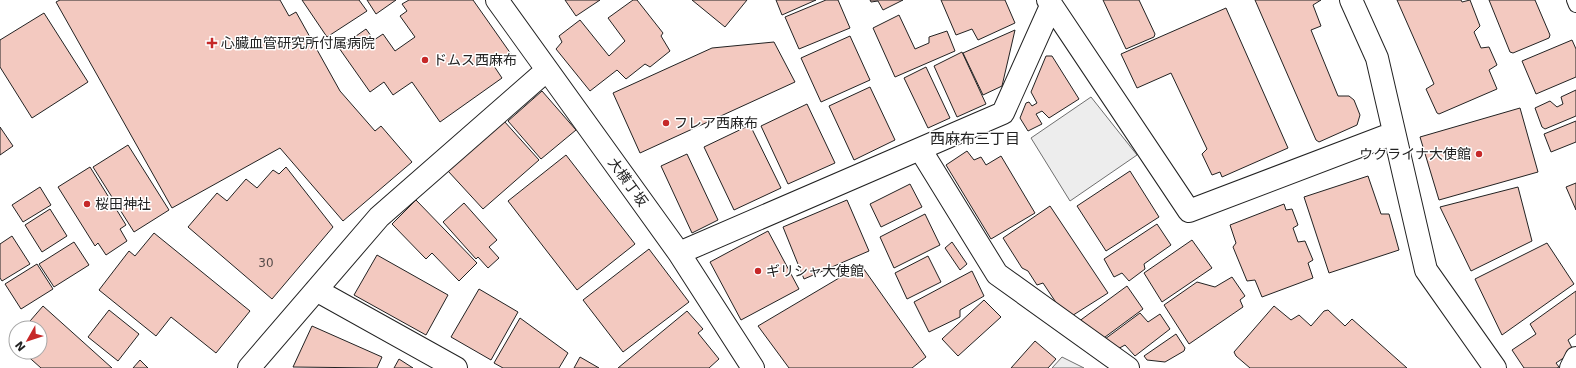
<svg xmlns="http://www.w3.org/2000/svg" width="1576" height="368" font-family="'DejaVu Sans','Noto Sans JP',sans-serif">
<rect width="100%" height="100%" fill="#fff"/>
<path fill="#ededed" stroke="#6f6f6f" d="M 1091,97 L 1137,155 L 1070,201 L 1031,138 Z
M 1062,357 L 1084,368 L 1052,368 Z"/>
<path fill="#f3c9c0" stroke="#222" d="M 60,0 L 280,0 L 289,16 L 296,12 L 340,91 L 375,131 L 381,126 L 412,162 L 343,221 L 280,148 L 172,208 L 56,2 Z
M 302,0 L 359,0 L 367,11 L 327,37 Z
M 367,0 L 396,0 L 376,14 Z
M 409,0 L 473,0 L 511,54 L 494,66 L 502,78 L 440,122 L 412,82 L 393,95 L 384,82 L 370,92 L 339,48 L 366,29 L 374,40 L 383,34 L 395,51 L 415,37 L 400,16 L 407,11 L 402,4 Z
M 565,0 L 600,0 L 576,16 Z
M 633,0 L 637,0 L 663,33 L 661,36 L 670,51 L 650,67 L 645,64 L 626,79 L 617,70 L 590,91 L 556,49 L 562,42 L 559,36 L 580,20 L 609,56 L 625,41 L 608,18 Z
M 692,0 L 747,0 L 725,27 Z
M 776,0 L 816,0 L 782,15 Z
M 826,0 L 838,0 L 850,28 L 799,49 L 785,17 Z
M 870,0 L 903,0 L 883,10 L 878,1 L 871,2 Z
M 941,0 L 1005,0 L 1015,23 L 978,40 L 972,29 L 956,35 Z
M 1103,0 L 1139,0 L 1155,34 L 1154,37 L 1126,49 Z
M 1255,0 L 1321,0 L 1313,5 L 1321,26 L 1311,30 L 1338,96 L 1349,96 L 1354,100 L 1360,115 L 1357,125 L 1319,142 L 1316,140 Z
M 1397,0 L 1461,0 L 1462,2 L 1470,0 L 1480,26 L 1474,32 L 1481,48 L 1489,47 L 1497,65 L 1489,70 L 1497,89 L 1439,114 L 1437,113 L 1426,89 L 1434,84 Z
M 1489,0 L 1535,0 L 1550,35 L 1549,38 L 1513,53 L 1510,52 Z
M 1226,8 L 1288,148 L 1222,177 L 1220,172 L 1212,175 L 1202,154 L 1207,149 L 1171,73 L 1137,88 L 1121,54 Z
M 44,13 L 88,82 L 32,118 L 0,67 L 0,40 Z
M 899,15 L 915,49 L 929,43 L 929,37 L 947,31 L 955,51 L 895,77 L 873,28 Z
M 1015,30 L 1002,86 L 983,95 L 963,53 Z
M 850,36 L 870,80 L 821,102 L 801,58 Z
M 1572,40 L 1576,49 L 1576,77 L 1536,94 L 1522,61 Z
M 774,42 L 795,82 L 640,153 L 613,93 L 712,48 Z
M 962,52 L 986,104 L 957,117 L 934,66 Z
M 1046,56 L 1052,56 L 1079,99 L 1049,118 L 1042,111 L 1036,114 L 1042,124 L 1028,131 L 1020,118 L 1026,103 L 1029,102 L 1032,106 L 1037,103 L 1031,92 Z
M 926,67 L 950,118 L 928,128 L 904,78 Z
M 870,87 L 895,140 L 854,160 L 829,106 Z
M 1576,90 L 1576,116 L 1545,129 L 1542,127 L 1535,108 L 1550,101 L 1557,107 L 1563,104 L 1561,97 Z
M 542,91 L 576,130 L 541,159 L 508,121 Z
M 807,104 L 835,163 L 788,184 L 761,126 Z
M 1520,108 L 1538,172 L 1439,200 L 1420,137 Z
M 504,121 L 539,160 L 483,209 L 448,171 Z
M 1576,121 L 1576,142 L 1551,152 L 1544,134 Z
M 750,125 L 781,188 L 734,210 L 704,147 Z
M 0,127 L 13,146 L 0,155 Z
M 128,145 L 169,210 L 134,232 L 93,167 Z
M 967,151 L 974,160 L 981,157 L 986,165 L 1001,156 L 1035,213 L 991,239 L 946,165 Z
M 687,154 L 718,220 L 692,233 L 661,166 Z
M 566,155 L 635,244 L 577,290 L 508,201 Z
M 90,167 L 126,225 L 120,229 L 127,241 L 106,255 L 98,243 L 95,246 L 58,187 Z
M 286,167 L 333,227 L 272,299 L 188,227 L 217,193 L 227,201 L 246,179 L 257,188 L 273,170 L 279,174 Z
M 1130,171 L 1159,217 L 1106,251 L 1077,206 Z
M 1368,176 L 1381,214 L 1389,214 L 1399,250 L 1329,273 L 1304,197 Z
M 1576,183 L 1576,210 L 1566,187 Z
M 910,184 L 922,207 L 881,227 L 870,204 Z
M 40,187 L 51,205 L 23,222 L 12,205 Z
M 1518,187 L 1532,241 L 1471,271 L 1440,207 Z
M 416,200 L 477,263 L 459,281 L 432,253 L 426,259 L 392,224 Z
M 847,200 L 869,251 L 804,279 L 783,227 Z
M 464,203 L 497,240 L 489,247 L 499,258 L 488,268 L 478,257 L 476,259 L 443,222 Z
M 1284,204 L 1286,210 L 1292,209 L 1298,225 L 1293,228 L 1298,242 L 1305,241 L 1313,260 L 1308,263 L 1313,278 L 1262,297 L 1255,280 L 1247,281 L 1233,247 L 1236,243 L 1230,225 Z
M 1050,206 L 1108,293 L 1067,319 L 1043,283 L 1037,285 L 1028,271 L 1022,268 L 1003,238 Z
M 50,209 L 67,236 L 42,252 L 25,225 Z
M 925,214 L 940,245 L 894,268 L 880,237 Z
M 1157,224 L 1171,245 L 1144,264 L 1145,269 L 1129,281 L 1122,273 L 1114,277 L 1104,259 Z
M 768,231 L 799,289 L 741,320 L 710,262 Z
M 154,233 L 250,311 L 216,353 L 171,317 L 156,336 L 99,290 L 129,251 L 135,256 Z
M 12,236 L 30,264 L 2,281 L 0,278 L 0,244 Z
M 1192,240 L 1212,268 L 1162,302 L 1144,273 Z
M 74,242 L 89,265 L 54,287 L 39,264 Z
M 952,242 L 967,264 L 960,270 L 945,248 Z
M 1547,243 L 1574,284 L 1502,335 L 1475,279 Z
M 649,249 L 689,302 L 623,352 L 583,300 Z
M 377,255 L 448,295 L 426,335 L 354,295 Z
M 928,256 L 941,282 L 907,299 L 895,273 Z
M 37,264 L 53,289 L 21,309 L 5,284 Z
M 861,265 L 926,357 L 912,368 L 789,368 L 758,326 Z
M 972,271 L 984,296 L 960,310 L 960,317 L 929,332 L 914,302 Z
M 1232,277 L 1245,296 L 1240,300 L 1243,307 L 1189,344 L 1164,305 L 1197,282 L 1215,287 Z
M 1127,286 L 1143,309 L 1101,340 L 1078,322 Z
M 479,289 L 518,312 L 491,360 L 451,337 Z
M 1576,291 L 1576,334 L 1568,340 L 1572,348 L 1566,352 L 1568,355 L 1556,363 L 1559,367 L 1557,368 L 1524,368 L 1512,350 L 1536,334 L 1530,324 Z
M 984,300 L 1001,317 L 958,356 L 942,339 Z
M 43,306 L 112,368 L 41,368 L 23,352 L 40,352 L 40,328 L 24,328 Z
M 1274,306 L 1291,320 L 1299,315 L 1311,326 L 1324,311 L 1328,310 L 1345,326 L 1352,319 L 1407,368 L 1250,368 L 1236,356 L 1234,352 Z
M 109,310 L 139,334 L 118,361 L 88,337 Z
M 687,311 L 703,329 L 698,333 L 719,359 L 709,368 L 618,368 Z
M 1140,313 L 1148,322 L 1160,314 L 1170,329 L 1135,356 L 1125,345 L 1114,351 L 1105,339 Z
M 520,318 L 568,353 L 559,368 L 503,368 L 494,363 Z
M 312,326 L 382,357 L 377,368 L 293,367 Z
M 1176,334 L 1185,348 L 1184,351 L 1165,362 L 1147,360 L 1144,356 Z
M 1035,341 L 1056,359 L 1048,368 L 1011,368 Z
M 580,357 L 599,368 L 574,368 Z
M 399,359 L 413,368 L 394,368 Z
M 140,360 L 148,368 L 133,368 Z"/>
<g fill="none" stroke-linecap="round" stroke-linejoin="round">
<g stroke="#222" stroke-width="16">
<path id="service" d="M 1574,0 L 1576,5"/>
</g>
<g stroke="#222" stroke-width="24">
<path id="minor" d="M 497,0 L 679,253 L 753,368
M 1048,0 L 1189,211 L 1394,133
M 1351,0 L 1377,58 L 1426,270 L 1495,368
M 920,149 L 997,274 L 1128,368
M 679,253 L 1003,113 L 1051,6
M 316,290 L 456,368
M 249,368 L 379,217 L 547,70
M 1571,368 L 1576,358"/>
</g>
<use href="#service" stroke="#fff" stroke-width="14"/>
<use href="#minor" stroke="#fff" stroke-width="22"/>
</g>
<g fill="#c62828" stroke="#fff" stroke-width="1.5">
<path d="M210 37h4v4h4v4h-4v4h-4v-4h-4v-4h4z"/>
<circle cx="425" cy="60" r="4"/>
<circle cx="666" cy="123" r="4"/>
<circle cx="1479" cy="154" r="4"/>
<circle cx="87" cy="204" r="4"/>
<circle cx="758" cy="271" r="4"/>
</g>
<g text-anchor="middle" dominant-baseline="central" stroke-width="3" stroke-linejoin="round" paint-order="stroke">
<g font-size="12" fill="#564c4a">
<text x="266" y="263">30</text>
</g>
<g font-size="14" fill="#222" stroke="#fff" text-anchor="start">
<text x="221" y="43">心臓血管研究所付属病院</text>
<text x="433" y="60">ドムス西麻布</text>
<text x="674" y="123">フレア西麻布</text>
<text x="1471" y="154" text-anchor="end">ウクライナ大使館</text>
<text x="95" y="204">桜田神社</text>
<text x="766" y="271">ギリシャ大使館</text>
</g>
<g font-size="14" fill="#222" stroke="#fff">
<text transform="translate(628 182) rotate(54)">大横丁坂</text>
</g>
<g font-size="15" fill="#222" stroke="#fff">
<text x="975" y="139">西麻布三丁目</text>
</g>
</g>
<g transform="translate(28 340) rotate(231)"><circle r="19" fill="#ffffff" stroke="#a7a7a7"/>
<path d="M0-3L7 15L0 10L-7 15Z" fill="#c62828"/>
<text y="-6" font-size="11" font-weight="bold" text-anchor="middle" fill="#222222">N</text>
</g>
</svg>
